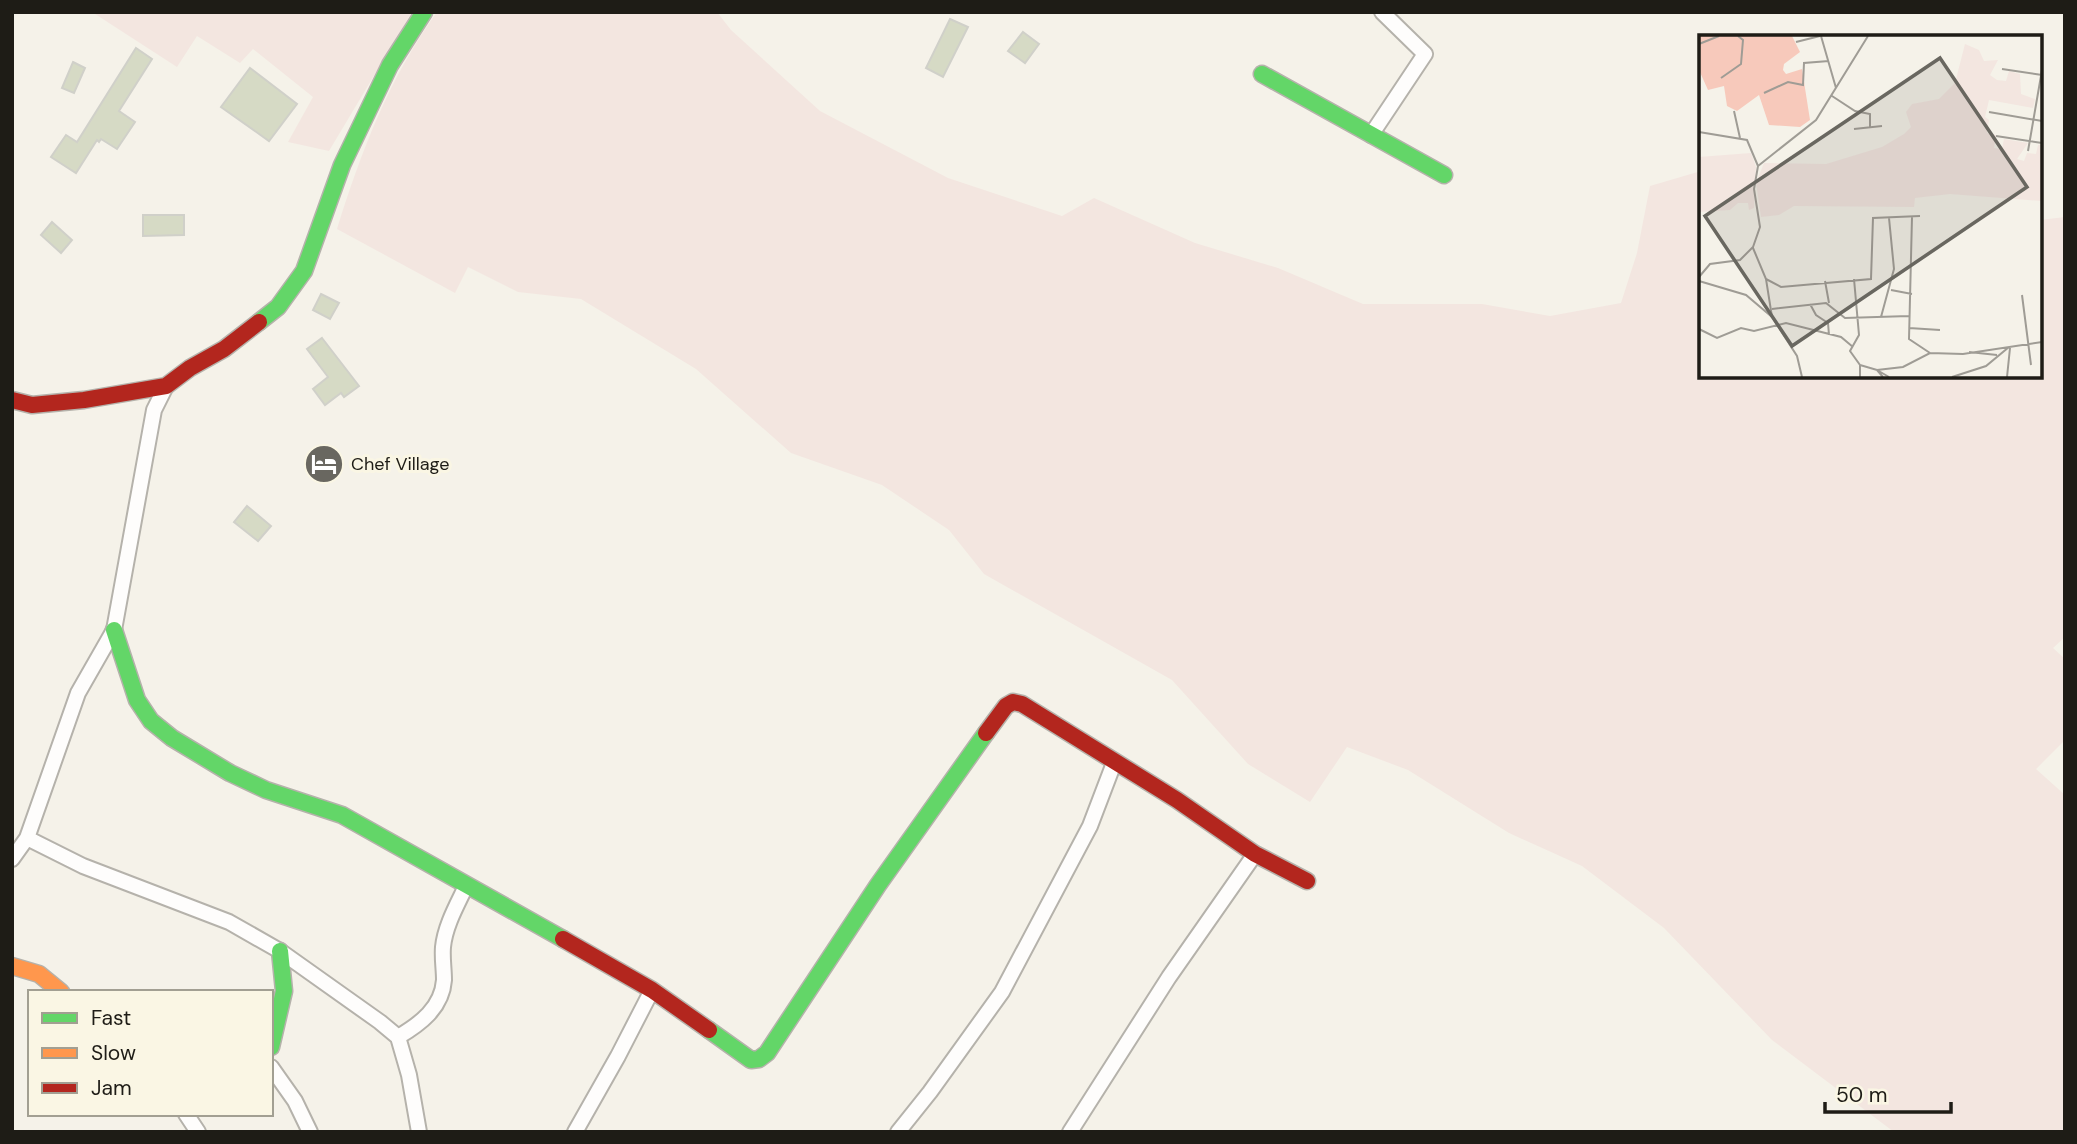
<svg xmlns="http://www.w3.org/2000/svg" width="2077" height="1144" font-family="'DM Sans',sans-serif">
<rect width="100%" height="100%" fill="#f5f2e9"/>
<path fill="#f3e6e0" d="M 92,12 L 412,12 L 329,151 L 288,142 L 313,97 L 253,49 L 240,63 L 197,36 L 177,67 Z
M 437,12 L 717,12 L 731,30 L 820,111 L 948,178 L 1062,216 L 1094,198 L 1195,243 L 1278,268 L 1363,304 L 1482,304 L 1550,316 L 1621,303 L 1637,253 L 1650,186 L 1701,171 L 1701,376 L 2040,376 L 2040,220 L 2065,217 L 2065,637 L 2053,648 L 2065,659 L 2065,740 L 2036,769 L 2065,795 L 2065,1132 L 1894,1132 L 1772,1040 L 1664,928 L 1582,866 L 1509,833 L 1408,770 L 1347,747 L 1310,802 L 1248,764 L 1172,680 L 984,574 L 949,530 L 882,485 L 791,453 L 696,369 L 581,299 L 518,292 L 468,267 L 455,293 L 337,229 C 361,152 389,78 437,12 Z"/>
<path fill="#d6dac5" stroke="#d0d0c9" stroke-width="2" d="M 950,19 L 968,27 L 943,77 L 926,68 Z
M 1023,32 L 1039,44 L 1025,63 L 1008,51 Z
M 136,48 L 152,59 L 119,111 L 135,122 L 117,149 L 101,139 L 99,142 L 97,140 L 76,173 L 51,157 L 66,135 L 77,142 Z
M 73,62 L 85,68 L 74,93 L 62,88 Z
M 250,68 L 297,104 L 269,141 L 221,107 Z
M 143,215 L 184,215 L 184,235 L 143,236 Z
M 52,222 L 72,240 L 61,253 L 41,235 Z
M 321,294 L 339,303 L 330,319 L 313,310 Z
M 322,338 L 359,386 L 344,397 L 341,393 L 325,405 L 313,389 L 328,377 L 307,349 Z
M 247,506 L 271,526 L 258,541 L 234,522 Z"/>
<g fill="none" stroke-linecap="round" stroke-linejoin="round">
<g stroke="#b5b2ab" stroke-width="18">
<path id="street" d="M 1371,135 L 1425,54 L 1382,12
M 27,838 L 83,866 L 229,922 L 280,951 L 380,1022 L 398,1037 L 409,1075 L 419,1132
M 12,859 L 27,838 L 78,693 L 114,630 L 154,410 L 166,386
M 398,1037 C 420,1024 442,1008 444,980 C 444,969 442,958 443,947 C 445,926 457,905 466,886
M 271,1067 L 295,1101 L 310,1132
M 186,1114 L 198,1132
M 575,1132 L 618,1056 L 652,990
M 898,1132 L 930,1092 L 1002,992 L 1090,826 L 1114,763
M 1070,1132 L 1169,977 L 1255,854"/>
</g>
<g stroke="#b5b2ab" stroke-width="19">
<path id="fast" d="M 1262,74 L 1444,175
M 259,322 L 278,307 L 304,271 L 342,165 L 390,65 L 424,12
M 114,630 L 137,700 L 151,721 L 172,738 L 230,773 L 266,790 L 342,815 L 563,939
M 709,1030 L 751,1060 L 759,1059 L 767,1053 L 878,885 L 986,733
M 271,1047 L 284,991 L 280,951"/>
</g>
<g stroke="#b5b2ab" stroke-width="19">
<path id="slow" d="M 12,966 L 39,974 L 61,992"/>
</g>
<g stroke="#b5b2ab" stroke-width="19">
<path id="jam" d="M 12,400 L 32,405 L 84,400 L 166,386 L 190,368 L 224,349 L 259,322
M 986,733 L 1006,706 L 1013,702 L 1022,704 L 1177,800 L 1255,854 L 1307,881
M 563,939 L 652,990 L 709,1030"/>
</g>
<use href="#street" stroke="#fefdfc" stroke-width="14"/>
<use href="#fast" stroke="#63d668" stroke-width="16"/>
<use href="#slow" stroke="#ff974d" stroke-width="16"/>
<use href="#jam" stroke="#b3261e" stroke-width="16"/>
</g>
<defs>
<g id="hotel-disc" transform="scale(2.0125)"><circle r="9.5" fill="#696760" stroke="#faf6e4"/><path d="M-6-4.5h1.5V1H6V5H4.5V3h-9V5H-6ZM-4 0a1.8 1.8 0 1 1 3.6 0ZM.5 0V-2.5h3Q6-2.5 6 0Z" fill="#fff"/></g>
</defs>
<g fill-rule="evenodd">
<use href="#hotel-disc" x="324" y="464"/>
</g>
<g text-anchor="middle" dominant-baseline="central" stroke-width="6" stroke-linejoin="round" paint-order="stroke">
<g font-size="18" fill="#1e1c16" stroke="#faf6e4" text-anchor="start">
<text x="351" y="464">Chef Village</text>
</g>
</g>
<g transform="translate(1699 35)">
<rect width="343" height="343" fill="#f5f2e9"/>
<path d="M 266,9 L 280,15 L 285,26 L 299,25 L 291,40 L 298,45 L 307,46 L 310,36 L 321,39 L 322,59 L 336,64 L 334,73 L 290,65 L 286,82 L 290,85 L 288,98 L 297,100 L 295,113 L 303,114 L 305,104 L 329,108 L 318,124 L 325,126 L 328,118 L 337,119 L 339,110 L 343,110 L 343,166 L 251,159 L 216,163 L 215,172 L 95,171 L 80,180 L 62,182 L 57,148 L 65,128 L 127,129 L 183,112 L 205,99 L 212,92 L 207,77 L 213,69 L 240,64 L 256,48 ZM 52,118 L 57,132 L 55,173 L 50,175 L 49,168 L 39,168 L 31,175 L 0,177 L 0,122 Z" fill="#f3e6e0"/>
<path d="M 0,1 L 93,1 L 101,17 L 85,29 L 84,35 L 87,39 L 103,34 L 111,85 L 101,92 L 70,90 L 60,60 L 38,76 L 28,71 L 25,51 L 9,55 L 0,35 Z" fill="#f7c9bb"/>
<path fill="none" stroke="#9f9c95" stroke-width="2" d="M 122,1 L 137,53M 97,7 L 121,1M 0,9 L 20,1M 303,34 L 343,40M 22,43 L 42,29 L 44,5 L 39,1M 65,58 L 89,47 L 104,50 L 105,28 L 130,26M 133,61 L 156,76 L 171,79 L 171,92M 35,76 L 41,103M 290,77 L 343,86M 155,94 L 183,91M 0,97 L 48,105 L 59,131M 297,101 L 343,108M 329,116 L 343,35M 213,182 L 210,304 L 231,318M 54,213 L 67,244 L 73,282 L 98,321 L 103,342M 0,242 L 11,229 L 41,225 L 54,212 L 61,192 L 55,154 L 59,131 L 117,85 L 169,1M 67,244 L 82,252 L 172,244 L 174,183 L 221,181M 155,244 L 160,300 L 151,316 L 161,330 L 161,342M 0,246 L 47,260 L 73,282M 126,246 L 130,268M 192,255 L 213,259M 323,260 L 332,330M 111,269 L 117,280 L 129,288 L 130,300M 73,274 L 127,268 L 146,283 L 210,281M 182,282 L 195,234 L 190,183M 210,293 L 241,295M 0,294 L 18,303 L 42,293 L 55,296 L 87,288 L 142,302 L 154,312M 270,317 L 298,320M 161,330 L 178,335 L 204,332 L 231,318 L 264,319 L 343,307M 184,342 L 178,335 L 190,342M 253,342 L 287,331 L 310,312M 308,342 L 311,313"/>
<path fill="#696760" fill-opacity="0.15" stroke="#696760" stroke-width="3.5" d="M 241,23 L 328,152 L 93,311 L 6,181 Z"/>
<rect width="343" height="343" fill="none" stroke="#1e1c16" stroke-width="3.5"/>
</g>
<rect width="2077" height="1144" fill="none" stroke="#1e1c16" stroke-width="28"/>
<rect x="28" y="990" width="245" height="126" fill="#faf6e4" stroke="#a29f92" stroke-width="2"/>
<rect x="42" y="1013" width="35" height="10" fill="#63d668" stroke="#a29f92" stroke-width="2"/>
<text x="91" y="1025" font-size="21" fill="#1e1c16">Fast</text>
<rect x="42" y="1048" width="35" height="10" fill="#ff974d" stroke="#a29f92" stroke-width="2"/>
<text x="91" y="1060" font-size="21" fill="#1e1c16">Slow</text>
<rect x="42" y="1083" width="35" height="10" fill="#b3261e" stroke="#a29f92" stroke-width="2"/>
<text x="91" y="1095" font-size="21" fill="#1e1c16">Jam</text>
<path d="M1825 1102v10h126v-10" fill="none" stroke="#1e1c16" stroke-width="3.5"/>
<text x="1836" y="1102" font-size="21" fill="#1e1c16" stroke="#faf6e4" stroke-width="5" paint-order="stroke">50 m</text>
</svg>
